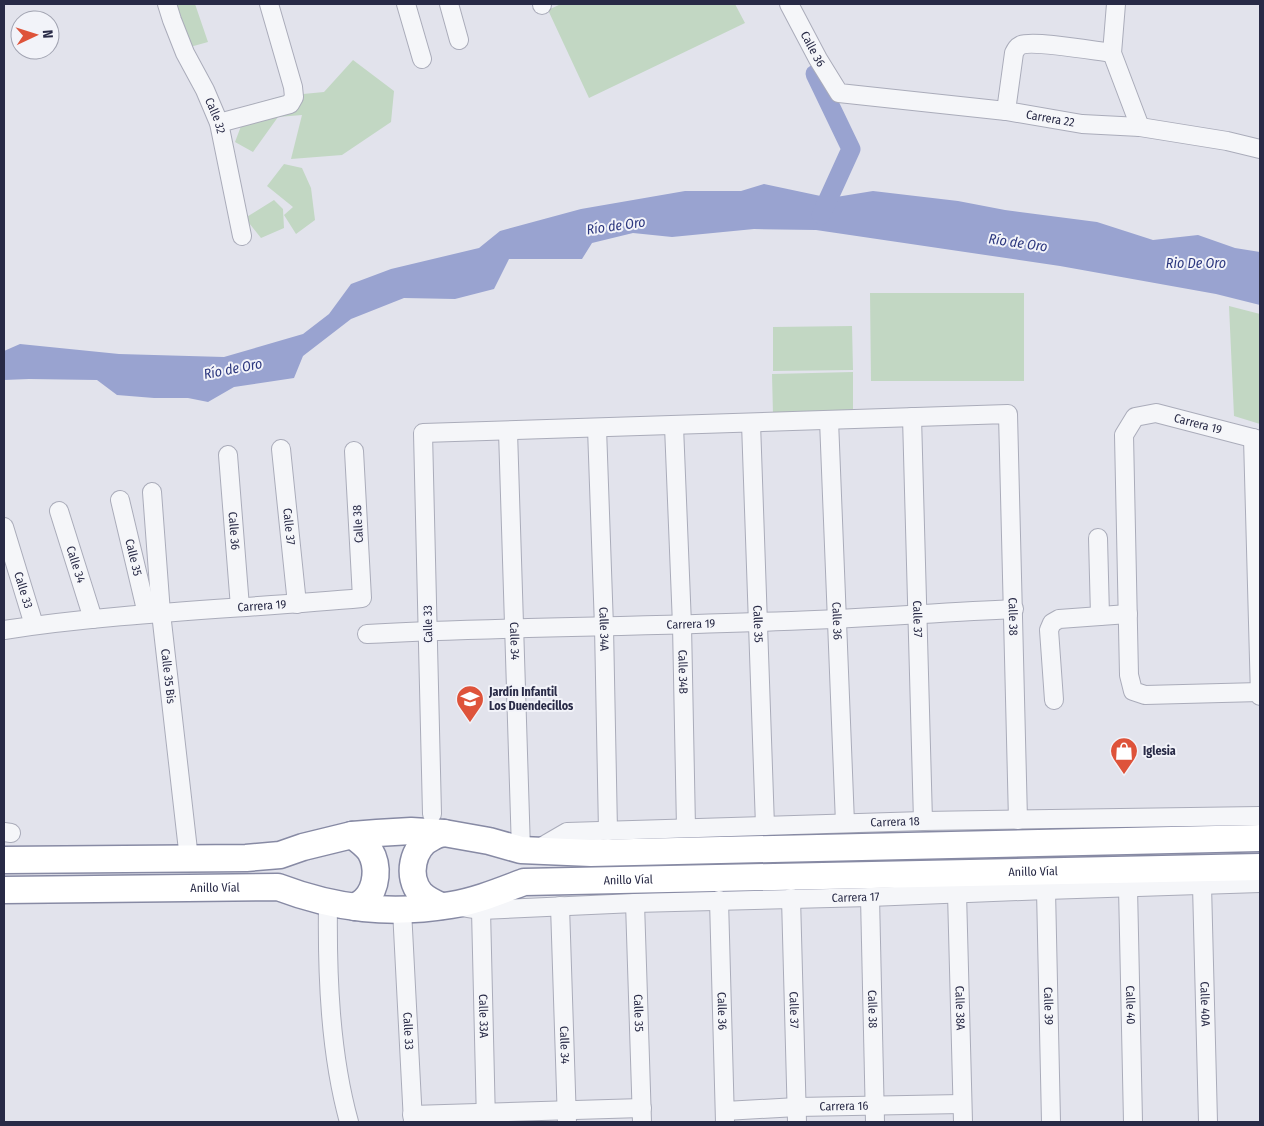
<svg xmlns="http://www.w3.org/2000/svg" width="1264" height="1126" font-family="'Fira Sans Condensed',sans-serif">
<rect width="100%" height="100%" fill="#e2e3ec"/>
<path fill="#c2d7c3" d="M 177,4 L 195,4 L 208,42 L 190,47 Z
M 561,4 L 735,4 L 745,23 L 589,98 L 548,10 Z
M 353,60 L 394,91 L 391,122 L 342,155 L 291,159 L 302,115 L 278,117 L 253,152 L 235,142 L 249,105 L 282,96 L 324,92 Z
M 284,164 L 302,168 L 311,188 L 315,220 L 296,234 L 284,215 L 293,207 L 267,186 Z
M 274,200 L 283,209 L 284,228 L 261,238 L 245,218 Z
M 870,293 L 1024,293 L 1024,381 L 871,381 Z
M 1229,306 L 1260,314 L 1260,424 L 1234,416 Z
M 852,326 L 853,370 L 773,371 L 773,327 Z
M 853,372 L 853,413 L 773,415 L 772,374 Z"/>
<path fill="#99a3d0" d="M 764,184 L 830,198 L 873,191 L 958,201 L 1005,210 L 1097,222 L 1153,240 L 1198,235 L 1235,248 L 1260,252 L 1260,305 L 1216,294 L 1060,266 L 816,230 L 754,229 L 672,237 L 633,233 L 592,243 L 582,259 L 509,259 L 494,289 L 455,299 L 404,298 L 351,319 L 303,356 L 294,378 L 234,387 L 208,402 L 188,398 L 154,398 L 117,395 L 97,380 L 29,379 L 4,380 L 4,351 L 20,344 L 119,354 L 224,357 L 303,334 L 329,314 L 351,284 L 391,269 L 479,248 L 500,231 L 581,209 L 685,191 L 741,191 Z"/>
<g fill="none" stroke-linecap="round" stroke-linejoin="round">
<path stroke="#99a3d0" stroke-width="19" d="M 815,74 L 851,149 L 821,215"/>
<g stroke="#aaacba" stroke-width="20">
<g id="minor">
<path id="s1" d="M 167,4 L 172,20 L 185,53 L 205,90 L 219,123 L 242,236"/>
<path d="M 406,4 L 422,59"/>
<path d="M 449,4 L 459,40"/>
<path d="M 542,4 L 542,5"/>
<path id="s2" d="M 789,4 L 818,59 L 839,93 L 1006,111 L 1082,124 L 1140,127 L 1227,141 L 1260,149"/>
<path d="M 1116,4 L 1112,53 L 1140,127"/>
<path d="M 1006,111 L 1014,53 C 1016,49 1017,47 1021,45 C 1034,40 1095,51 1112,53"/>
<path d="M 219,123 L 290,104 L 294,97 L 293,87 L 269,4"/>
<path id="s3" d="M 912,417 L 923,821"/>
<path id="s4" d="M 829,420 L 845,823"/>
<path id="s5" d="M 751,423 L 765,826"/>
<path id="s6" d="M 674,426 L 682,625 L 686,828"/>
<path id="s7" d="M 597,428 L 604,627 L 608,831"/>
<path id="s8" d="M 508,431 L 521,850"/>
<path d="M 1253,438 L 1260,696"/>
<path id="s9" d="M 281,449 L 297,604"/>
<path id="s10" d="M 228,455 L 240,607"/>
<path id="s11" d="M 152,492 L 161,613 L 189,859"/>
<path id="s12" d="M 120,500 L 147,614"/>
<path id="s13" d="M 59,511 L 93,619"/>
<path id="s14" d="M 4,527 L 34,625"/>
<path d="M 1098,538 L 1100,616"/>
<path id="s15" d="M 4,630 C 122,612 243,609 362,598 L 354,451"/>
<path id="s16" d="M 367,634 C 497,627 627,627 757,622 C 842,620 928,613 1014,609"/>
<path id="s17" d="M 1260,692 L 1145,695 L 1133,691 L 1129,675 L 1124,435 L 1135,417 L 1156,413 L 1260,440"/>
<path d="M 1054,700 L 1049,630 L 1052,623 L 1059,619 L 1128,614"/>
<path id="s18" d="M 432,814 L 423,433 L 1008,414 L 1018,820"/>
<path d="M 4,832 L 11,833"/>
<path id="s19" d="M 536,850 L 567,832 L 923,821 L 1260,816"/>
<path id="s20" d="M 1202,885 L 1208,1122"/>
<path id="s21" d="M 1128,887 L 1133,1122"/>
<path id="s22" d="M 1046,890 L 1051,1122"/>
<path id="s23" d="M 957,893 L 963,1122"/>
<path id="s24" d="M 870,897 L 875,1122"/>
<path id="s25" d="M 791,898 L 797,1122"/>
<path id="s26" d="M 719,900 L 725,1122"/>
<path d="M 328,903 C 327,975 330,1053 349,1122"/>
<path id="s27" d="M 635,903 L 642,1122"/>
<path id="s28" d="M 560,906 L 567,1122"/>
<path id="s29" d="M 462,907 L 481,910 L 635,903 L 870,897 L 1046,890 L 1260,883"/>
<path id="s30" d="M 402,910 L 413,1122"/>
<path id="s31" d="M 481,910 L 486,1122"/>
<path id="s32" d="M 725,1111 L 797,1107 L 962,1104"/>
<path d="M 412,1115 L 642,1108"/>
</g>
</g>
<g stroke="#878aa4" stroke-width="29">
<g id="highway">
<path d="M 352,835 C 359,840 365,844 370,851 C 379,866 377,888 365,900 C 362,903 358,905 355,907"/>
<path d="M 4,860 L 246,858 L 280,855 L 303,847 L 352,835 L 377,833 L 411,831 L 444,833 L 489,841 L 521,850 L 591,853 L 1260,838"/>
<path id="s33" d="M 4,890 L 278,887 C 336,909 390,915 451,905 C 476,901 500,891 524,882 L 1260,867"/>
<path d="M 441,906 C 434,903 427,900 421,894 C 406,877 412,846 433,837 C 436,835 440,834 444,833"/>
</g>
</g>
<use href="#minor" stroke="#f5f6f9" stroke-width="18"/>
<use href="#highway" stroke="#fff" stroke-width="26"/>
</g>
<defs>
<g id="school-pin" transform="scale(1.4375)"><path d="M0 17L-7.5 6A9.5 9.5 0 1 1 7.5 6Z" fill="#de533a" stroke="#f2f3f9"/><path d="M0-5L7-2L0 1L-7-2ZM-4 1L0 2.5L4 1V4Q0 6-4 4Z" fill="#fff"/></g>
<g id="shop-pin" transform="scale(1.4375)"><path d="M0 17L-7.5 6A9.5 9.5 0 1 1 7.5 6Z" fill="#de533a" stroke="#f2f3f9"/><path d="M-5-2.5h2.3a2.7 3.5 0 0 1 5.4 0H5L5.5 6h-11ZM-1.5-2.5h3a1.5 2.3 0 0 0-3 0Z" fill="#fff"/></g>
</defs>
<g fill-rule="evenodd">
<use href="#school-pin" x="470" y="699"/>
<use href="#shop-pin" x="1124" y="751"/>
</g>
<g text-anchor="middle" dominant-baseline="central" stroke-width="4" stroke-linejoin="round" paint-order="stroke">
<g font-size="12" fill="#282a46" stroke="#f2f3f9">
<text stroke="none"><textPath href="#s2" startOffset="51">Calle 36</textPath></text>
<text stroke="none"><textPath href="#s1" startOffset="122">Calle 32</textPath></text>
<text stroke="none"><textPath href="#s2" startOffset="315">Carrera 22</textPath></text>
<text stroke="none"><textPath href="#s17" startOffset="470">Carrera 19</textPath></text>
<text transform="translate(358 524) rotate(-93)">Calle 38</text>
<text stroke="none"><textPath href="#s9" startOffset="78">Calle 37</textPath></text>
<text stroke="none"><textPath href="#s10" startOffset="76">Calle 36</textPath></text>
<text stroke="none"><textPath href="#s12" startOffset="59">Calle 35</textPath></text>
<text stroke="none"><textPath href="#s13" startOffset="56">Calle 34</textPath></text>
<text stroke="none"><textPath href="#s14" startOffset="66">Calle 33</textPath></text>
<text stroke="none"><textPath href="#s15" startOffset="259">Carrera 19</textPath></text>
<text stroke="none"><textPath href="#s18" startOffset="1169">Calle 38</textPath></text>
<text stroke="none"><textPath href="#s3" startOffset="202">Calle 37</textPath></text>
<text stroke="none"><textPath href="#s4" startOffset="201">Calle 36</textPath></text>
<text transform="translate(428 624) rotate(-91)">Calle 33</text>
<text stroke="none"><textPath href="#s16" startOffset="324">Carrera 19</textPath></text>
<text stroke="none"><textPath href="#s5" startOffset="201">Calle 35</textPath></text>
<text stroke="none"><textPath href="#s7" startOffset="201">Calle 34A</textPath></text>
<text stroke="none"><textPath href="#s8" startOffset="210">Calle 34</textPath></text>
<text stroke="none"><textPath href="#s6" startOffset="246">Calle 34B</textPath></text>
<text stroke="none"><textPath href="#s11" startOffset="185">Calle 35 Bis</textPath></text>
<text stroke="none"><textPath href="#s19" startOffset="364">Carrera 18</textPath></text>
<text stroke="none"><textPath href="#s33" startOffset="1036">Anillo Víal</textPath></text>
<text stroke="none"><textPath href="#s33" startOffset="631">Anillo Víal</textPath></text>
<text stroke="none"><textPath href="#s33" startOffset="211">Anillo Víal</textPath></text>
<text stroke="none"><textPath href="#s29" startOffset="394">Carrera 17</textPath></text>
<text stroke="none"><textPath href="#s20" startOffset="119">Calle 40A</textPath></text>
<text stroke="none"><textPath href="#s21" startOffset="118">Calle 40</textPath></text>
<text stroke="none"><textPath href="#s22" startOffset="116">Calle 39</textPath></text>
<text stroke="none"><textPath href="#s23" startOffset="115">Calle 38A</textPath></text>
<text stroke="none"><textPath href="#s25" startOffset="112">Calle 37</textPath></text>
<text stroke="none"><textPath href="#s24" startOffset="112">Calle 38</textPath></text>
<text stroke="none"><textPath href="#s26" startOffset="111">Calle 36</textPath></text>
<text stroke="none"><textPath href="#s27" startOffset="110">Calle 35</textPath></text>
<text stroke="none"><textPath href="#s31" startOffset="106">Calle 33A</textPath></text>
<text stroke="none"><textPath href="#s30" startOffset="121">Calle 33</textPath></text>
<text stroke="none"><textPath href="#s28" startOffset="139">Calle 34</textPath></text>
<text stroke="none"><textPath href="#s32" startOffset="119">Carrera 16</textPath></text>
</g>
<g font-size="12" font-weight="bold" fill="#282a46" stroke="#f2f3f9" text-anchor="start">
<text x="489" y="692">Jardín Infantil<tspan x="489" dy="14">Los Duendecillos</tspan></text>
<text x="1143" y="751">Iglesia</text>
</g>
<g font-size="14" font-style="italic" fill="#2d387f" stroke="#f2f3f9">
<text transform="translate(616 226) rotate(-8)">Río de Oro</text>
<text transform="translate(1018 243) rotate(8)">Río de Oro</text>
<text x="1196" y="263">Rio De Oro</text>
<text transform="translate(233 369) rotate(-11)">Río de Oro</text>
</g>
</g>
<rect width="1264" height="1126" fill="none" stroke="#282a46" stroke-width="10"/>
<g transform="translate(35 35) rotate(86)"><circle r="24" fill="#f2f3f9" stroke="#a1a3b1"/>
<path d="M0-4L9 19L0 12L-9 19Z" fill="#de533a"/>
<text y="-8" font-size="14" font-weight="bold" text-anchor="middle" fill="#282a46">N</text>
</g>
</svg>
